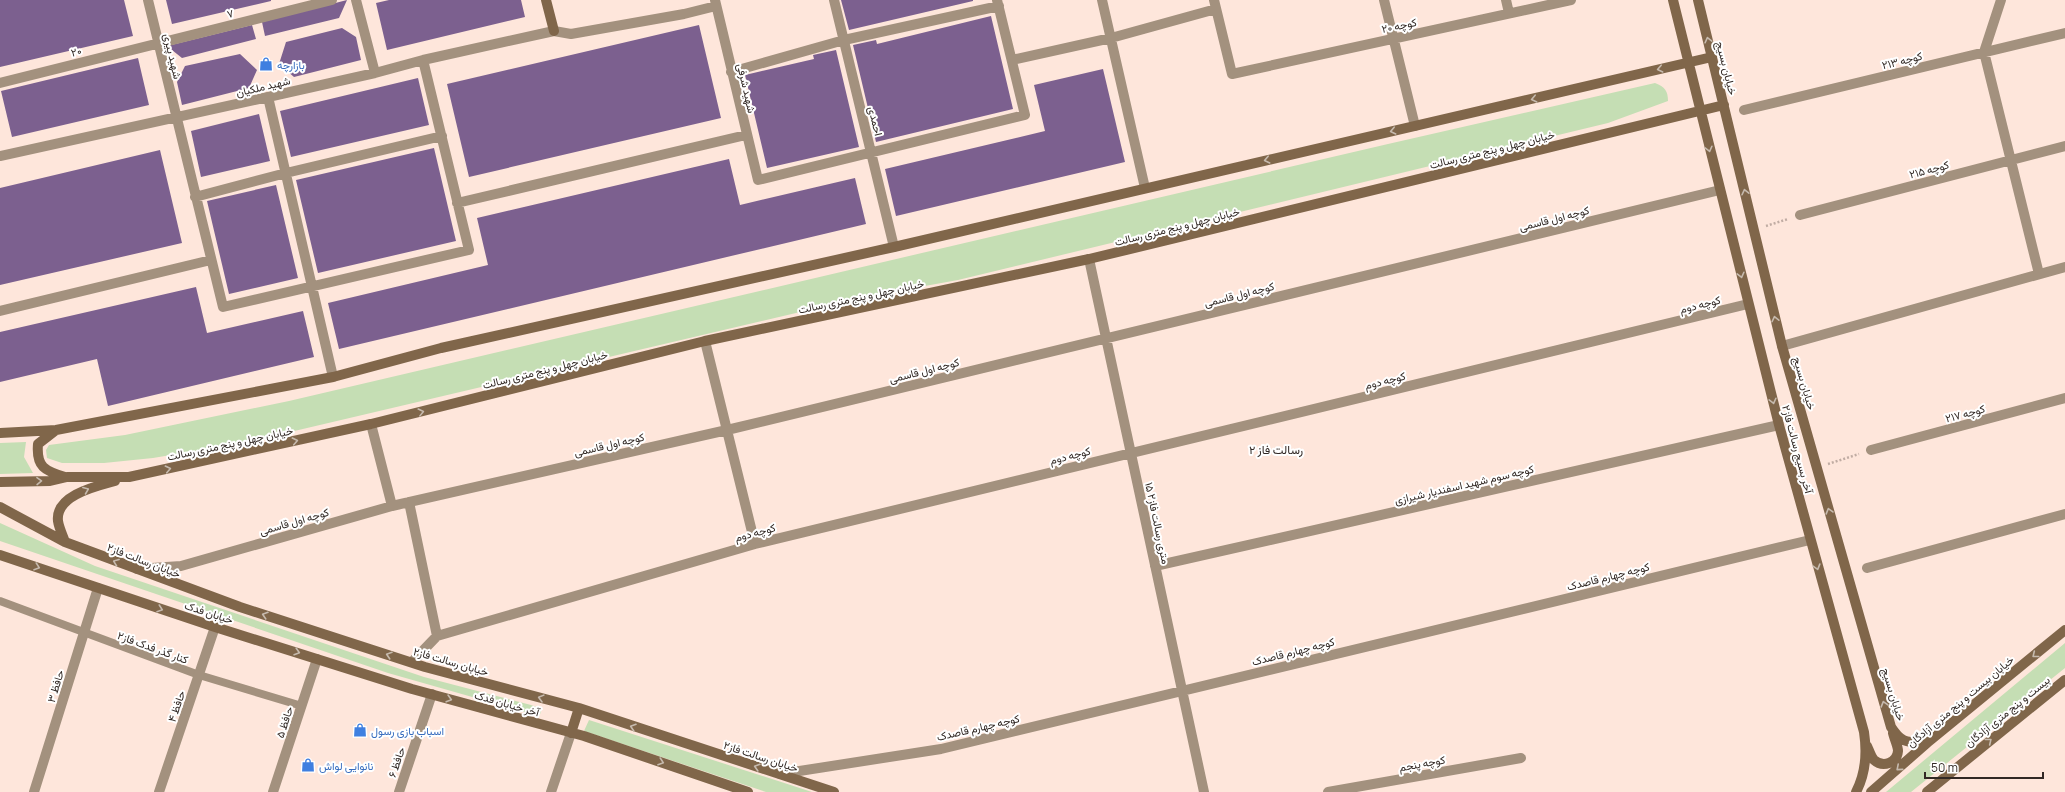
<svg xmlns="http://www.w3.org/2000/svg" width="2065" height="792" font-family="Manrope,Vazirmatn,sans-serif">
<rect width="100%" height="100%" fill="#fee6db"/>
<path fill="#c5deb4" d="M 1655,83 C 1665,87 1668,91 1668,101 L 1608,123 L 958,280 L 864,297 L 243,443 L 153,458 L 104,463 L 62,463 L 47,458 L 46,450 L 49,445 L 125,435 L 289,401 L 1388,144 Z
M 26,442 L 24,457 L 33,473 L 0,474 L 0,443 Z
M 0,523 L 95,566 L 424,677 L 531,705 L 539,708 L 541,712 L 539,716 L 388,673 L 0,541 Z
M 2065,643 L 2065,668 L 1911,792 L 1886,792 Z
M 589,720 L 812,792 L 766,792 L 584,731 Z"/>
<path fill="#7c608f" d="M 0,0 L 124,0 L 133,36 L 0,67 Z
M 166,0 L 271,0 L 271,1 L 172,24 Z
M 347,0 L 339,18 L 265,36 L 262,22 Z
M 389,0 L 521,0 L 525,17 L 387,50 L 376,3 Z
M 841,0 L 973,0 L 973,1 L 849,30 Z
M 991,16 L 1013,109 L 876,142 L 853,45 L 876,40 L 877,44 Z
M 252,25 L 256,39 L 182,58 L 167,46 Z
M 699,25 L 721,118 L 469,177 L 447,84 Z
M 342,28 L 356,37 L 361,60 L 294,77 L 279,64 L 286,42 Z
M 836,50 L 859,147 L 767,168 L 745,75 L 814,59 L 813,55 Z
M 240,54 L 257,70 L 249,88 L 182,105 L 177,82 L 185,66 Z
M 138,58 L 149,105 L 12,137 L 1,91 Z
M 1103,69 L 1125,162 L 896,216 L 885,169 L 1045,131 L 1034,85 Z
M 418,78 L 429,125 L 291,157 L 280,111 Z
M 259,114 L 270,161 L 201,177 L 191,131 Z
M 434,148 L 456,241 L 318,273 L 296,180 Z
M 160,150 L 182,243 L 0,285 L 0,188 Z
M 729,159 L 740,205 L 855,178 L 866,224 L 339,349 L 328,303 L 488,265 L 477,218 Z
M 276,185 L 298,278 L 229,294 L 207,201 Z
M 196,287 L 207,333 L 303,311 L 314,357 L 108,406 L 97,359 L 0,382 L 0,332 Z"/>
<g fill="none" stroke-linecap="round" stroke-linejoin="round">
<path stroke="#c0aca3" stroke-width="2.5" stroke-dasharray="2 2" stroke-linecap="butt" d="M 1766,226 L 1788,219
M 1828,464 L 1859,454"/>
<path stroke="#a3917e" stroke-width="8" d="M 0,601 L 199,675 L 302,706"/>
<path stroke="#a3917e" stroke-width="10" d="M 148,0 L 223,307 L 469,250 L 423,60
M 356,0 L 375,73
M 715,0 L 758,180 L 1025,115 L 997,0
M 834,0 L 894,247
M 1102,0 L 1145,188
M 1214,0 L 1232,74 L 1571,0
M 1384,0 L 1415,126
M 1506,0 L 1509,13
M 2001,0 L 1984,52 L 2039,274
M 1012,60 L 1111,38 L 1216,9
M 731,72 L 844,40 L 999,6
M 0,83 L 332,0
M 268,97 L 333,377
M 1744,110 L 2065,33
M 0,156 L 268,97 L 375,73 L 423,60 L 554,31 L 571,34 L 684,14 L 716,6
M 195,197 L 286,173 L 442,136
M 457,203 L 746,135
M 1800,215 L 2065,146
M 1089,259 L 1204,792
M 0,311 L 211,260
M 705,341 L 755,544
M 1782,346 L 2065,267
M 371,424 L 392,506
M 1871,450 L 2065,398
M 409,502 L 437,636
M 1155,566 L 1779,425
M 1867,568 L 2065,514
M 137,569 L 181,566 L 392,506 L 727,430 L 1720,190
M 412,662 L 437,636 L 755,544 L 1748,304
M 780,774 L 941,749 L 1810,540
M 34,792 L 98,588
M 159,792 L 215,627
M 273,792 L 317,659
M 399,792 L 432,694
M 551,792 L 571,733
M 1328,792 L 1521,758"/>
<path stroke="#80664a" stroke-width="10" d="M 546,0 L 554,31
M 1673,0 L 1779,425 L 1864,732 C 1867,752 1866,773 1856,792
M 1698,0 L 1782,346 L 1891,727 C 1902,744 1907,742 1927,743
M 56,430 L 38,444 C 36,467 45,471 65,477
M 0,433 L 56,430 L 333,377 L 441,348 L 894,247 L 1712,57
M 0,482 L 50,481 L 67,477 L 129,477 L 371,424 L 705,341 L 1089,259 L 1724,105
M 0,507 L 65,542 L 240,607 L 425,667 L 579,708 L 834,792
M 65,542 C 63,536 59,528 58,521 C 55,495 97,486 115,481
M 0,555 L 215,627 L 412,689 L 584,736 L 748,792
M 571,733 L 579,708
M 1867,746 C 1869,750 1871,757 1874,760 C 1883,768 1897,763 1898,751 C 1898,746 1894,738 1893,733
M 1871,792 L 1927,743 L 2065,630
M 1927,792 L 2065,680"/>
</g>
<defs><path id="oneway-chevron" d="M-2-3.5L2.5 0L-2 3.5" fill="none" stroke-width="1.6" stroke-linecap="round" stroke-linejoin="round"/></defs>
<g stroke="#c6baae">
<use href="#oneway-chevron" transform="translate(1708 40) rotate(-104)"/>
<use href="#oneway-chevron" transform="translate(1660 69) rotate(167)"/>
<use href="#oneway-chevron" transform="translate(1534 99) rotate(167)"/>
<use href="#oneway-chevron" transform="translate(1393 131) rotate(167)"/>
<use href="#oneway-chevron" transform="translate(1709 149) rotate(76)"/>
<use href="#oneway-chevron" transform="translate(1267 160) rotate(167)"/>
<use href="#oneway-chevron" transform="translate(1745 192) rotate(-103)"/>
<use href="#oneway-chevron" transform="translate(1741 275) rotate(76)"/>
<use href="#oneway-chevron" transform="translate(1775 319) rotate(-103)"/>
<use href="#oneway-chevron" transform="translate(1773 401) rotate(76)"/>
<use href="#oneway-chevron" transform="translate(421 412) rotate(-14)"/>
<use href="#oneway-chevron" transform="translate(295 441) rotate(-12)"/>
<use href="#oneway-chevron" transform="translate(168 469) rotate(-12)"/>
<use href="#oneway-chevron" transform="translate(39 481) rotate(-1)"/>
<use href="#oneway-chevron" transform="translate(86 490) rotate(-22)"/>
<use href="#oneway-chevron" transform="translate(1829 511) rotate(-106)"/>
<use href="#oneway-chevron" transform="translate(116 562) rotate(-159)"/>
<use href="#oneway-chevron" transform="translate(37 567) rotate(19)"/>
<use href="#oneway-chevron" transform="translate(1817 567) rotate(74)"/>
<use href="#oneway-chevron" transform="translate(160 609) rotate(19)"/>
<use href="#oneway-chevron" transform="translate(265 615) rotate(-162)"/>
<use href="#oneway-chevron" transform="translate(297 652) rotate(17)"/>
<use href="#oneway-chevron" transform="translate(389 655) rotate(-162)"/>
<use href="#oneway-chevron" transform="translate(2035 655) rotate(141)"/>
<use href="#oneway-chevron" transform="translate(541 698) rotate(-165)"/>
<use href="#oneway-chevron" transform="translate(449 699) rotate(16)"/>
<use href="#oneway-chevron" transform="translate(1884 704) rotate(-106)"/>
<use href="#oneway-chevron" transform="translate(633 727) rotate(-162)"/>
<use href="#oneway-chevron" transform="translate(1989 741) rotate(-39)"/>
<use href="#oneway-chevron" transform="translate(661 762) rotate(19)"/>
<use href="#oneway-chevron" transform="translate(757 767) rotate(-163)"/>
<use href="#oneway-chevron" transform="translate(1899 768) rotate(139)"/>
</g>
<defs>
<g id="shop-bare" transform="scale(1.08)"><path d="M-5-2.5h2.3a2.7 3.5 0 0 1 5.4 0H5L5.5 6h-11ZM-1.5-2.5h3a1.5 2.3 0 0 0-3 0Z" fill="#3f7fe0" stroke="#fff" stroke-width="2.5" paint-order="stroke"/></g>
</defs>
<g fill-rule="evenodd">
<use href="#shop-bare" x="266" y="64"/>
<use href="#shop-bare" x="360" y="730"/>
<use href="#shop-bare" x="308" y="765"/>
</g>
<g text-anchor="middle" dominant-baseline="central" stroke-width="4" stroke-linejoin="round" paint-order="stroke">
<g font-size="11" fill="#312824" stroke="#fff">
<text transform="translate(230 13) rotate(-14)">۷</text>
<text transform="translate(1399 25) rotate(-12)">۲۰ کوچه</text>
<text transform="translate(76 51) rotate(-14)">۲۰</text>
<text transform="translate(173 56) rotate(77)">شهید پیری</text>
<text transform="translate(1902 60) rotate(-14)">کوچه ۲۱۳</text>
<text transform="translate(1727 68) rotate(76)">خیابان بسیج</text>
<text transform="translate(263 86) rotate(-13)">شهید ملکیان</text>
<text transform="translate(747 88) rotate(77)">شهید شرفی</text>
<text transform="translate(876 121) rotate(76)">احمدی</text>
<text transform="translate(1492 149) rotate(-14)">خیابان چهل و پنج متری رسالت</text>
<text transform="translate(1929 169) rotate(-15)">کوچه ۲۱۵</text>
<text transform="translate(1554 218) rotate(-14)">کوچه اول قاسمی</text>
<text transform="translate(1177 226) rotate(-14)">خیابان چهل و پنج متری رسالت</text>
<text transform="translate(1239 294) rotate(-14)">کوچه اول قاسمی</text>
<text transform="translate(861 296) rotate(-12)">خیابان چهل و پنج متری رسالت</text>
<text transform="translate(1700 304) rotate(-14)">کوچه دوم</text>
<text transform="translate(545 369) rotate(-14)">خیابان چهل و پنج متری رسالت</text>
<text transform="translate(924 370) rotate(-14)">کوچه اول قاسمی</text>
<text transform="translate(1385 380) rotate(-14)">کوچه دوم</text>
<text transform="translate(1805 383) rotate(74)">خیابان بسیج</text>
<text transform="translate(1965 413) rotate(-15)">کوچه ۲۱۷</text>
<text transform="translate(230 443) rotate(-12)">خیابان چهل و پنج متری رسالت</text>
<text transform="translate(609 444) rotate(-13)">کوچه اول قاسمی</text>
<text transform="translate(1798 449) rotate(75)">آخر بسیج رسالت فاز۲</text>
<text transform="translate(1070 455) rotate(-14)">کوچه دوم</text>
<text transform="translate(1464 484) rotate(-13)">کوچه سوم شهید اسفندیار شیرازی</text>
<text transform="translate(294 521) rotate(-16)">کوچه اول قاسمی</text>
<text transform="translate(1158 523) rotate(78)">۱۵ متری رسالت فاز۲</text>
<text transform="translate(755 532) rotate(-15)">کوچه دوم</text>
<text transform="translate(144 560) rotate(21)">خیابان رسالت فاز۲</text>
<text transform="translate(1608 576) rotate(-14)">کوچه چهارم قاصدک</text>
<text transform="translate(209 612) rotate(18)">خیابان فدک</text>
<text transform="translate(153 647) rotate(20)">کنار گذر فدک فاز۲</text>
<text transform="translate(1293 651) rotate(-14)">کوچه چهارم قاصدک</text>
<text transform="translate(451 661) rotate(16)">خیابان رسالت فاز۲</text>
<text transform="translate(55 686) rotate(-73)">حافظ ۳</text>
<text transform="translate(1894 694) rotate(73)">خیابان بسیج</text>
<text transform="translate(1960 701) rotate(-40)">خیابان بیست و پنج متری آزادگان</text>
<text transform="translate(507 703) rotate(16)">آخر خیابان فدک</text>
<text transform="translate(176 706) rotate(-71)">حافظ ۴</text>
<text transform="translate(2007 711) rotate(-39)">بیست و پنج متری آزادگان</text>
<text transform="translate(284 722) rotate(-72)">حافظ ۵</text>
<text transform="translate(978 727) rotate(-13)">کوچه چهارم قاصدک</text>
<text transform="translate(761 756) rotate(18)">خیابان رسالت فاز۲</text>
<text transform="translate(396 762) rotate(-71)">حافظ ۶</text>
<text transform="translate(1422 763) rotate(-10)">کوچه پنجم</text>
</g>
<g font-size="11" fill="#366cbe" stroke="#fff" text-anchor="start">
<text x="277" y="64">بازارچه</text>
<text x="371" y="730">اسباب بازی رسول</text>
<text x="319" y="765">نانوایی لواش</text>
</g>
<g font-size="12" fill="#312824" stroke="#fff">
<text x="1276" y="449">رسالت فاز ۲</text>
</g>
</g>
<path d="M1925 772v6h118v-6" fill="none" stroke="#312824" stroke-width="2"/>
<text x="1931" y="772" font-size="12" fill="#312824" stroke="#ffffff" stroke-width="3" paint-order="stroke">50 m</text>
</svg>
